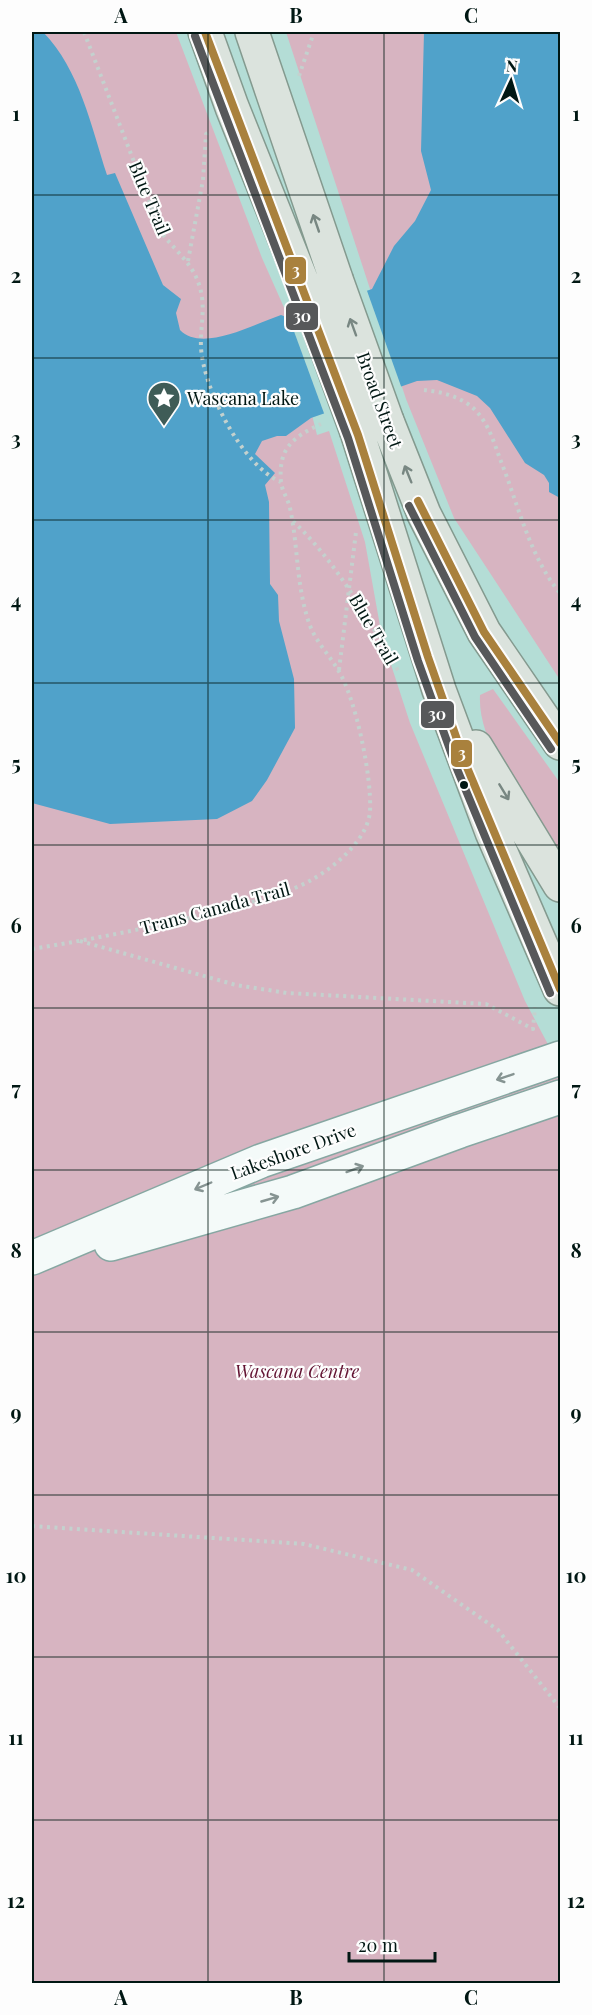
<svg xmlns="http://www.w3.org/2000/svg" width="592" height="2015" font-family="'Playfair Display',serif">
<rect width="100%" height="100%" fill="#b4ddd6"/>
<path fill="#d7b4c1" d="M 32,32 L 176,32 L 262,258 L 286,312 L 317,435 L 329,431 L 365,542 L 382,637 L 410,723 L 525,1001 L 560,1067 L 560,1983 L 32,1984 Z
M 286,32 L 560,32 L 560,680 L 454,518 L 406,399 Z
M 493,689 L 560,783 L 560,851 C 531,808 477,748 480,695 Z"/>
<path fill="#50a2ca" d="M 32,32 L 43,32 C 80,70 91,126 107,175 L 115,173 L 163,285 L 181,299 L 176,313 L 180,330 C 202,353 254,324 281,315 L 289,318 L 372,289 L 394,246 L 415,221 L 431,190 L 421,151 L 424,32 L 560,32 L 560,498 L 549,492 L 549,483 L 544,475 L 525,463 L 490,408 L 477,396 L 437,380 L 417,381 L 311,418 L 286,436 L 277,436 L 262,441 L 255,454 L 275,473 L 265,485 L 269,502 L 270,584 L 278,595 L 279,621 L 294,679 L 295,728 L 267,780 L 252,801 L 217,819 L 110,824 L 32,803 Z"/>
<path fill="#b4ddd6" d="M 366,288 L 402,389 L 325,416 L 288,315 Z"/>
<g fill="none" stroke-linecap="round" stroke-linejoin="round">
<g stroke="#86a7a2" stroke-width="36">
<path id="minor" d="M 111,1244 L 293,1192 L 460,1131 L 560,1097
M 32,1258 L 261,1161 L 560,1058"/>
</g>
<g stroke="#849a8f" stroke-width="36">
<path id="major" d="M 205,32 L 232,107 L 305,289
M 252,32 L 336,279
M 387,421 L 424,514 L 484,632 L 560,743
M 357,432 L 439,690 L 492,832 L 560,989
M 476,747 L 560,885"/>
</g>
<path stroke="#c4d1ce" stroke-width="4" stroke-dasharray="3 4.5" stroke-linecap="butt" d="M 84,32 L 161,232 C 175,251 194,264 200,288 C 206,308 200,327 201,347 C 203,388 242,466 281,482
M 299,76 L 314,32
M 188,261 L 203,180 L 206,134 L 210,131
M 424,390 C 445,392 469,399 481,417 C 490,429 495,445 500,459 C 518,503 529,556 560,593
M 293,521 C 339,565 367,618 399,672
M 339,670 L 356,532
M 80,941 L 236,985 L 287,993 L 486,1004 L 533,1029 L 535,1007
M 32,949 C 99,938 166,925 232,907 C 259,900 289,893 313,879 C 336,866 368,839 370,811 C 372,778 356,698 338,670 C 328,653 314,640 308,620 C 296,582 298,545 290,508 C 288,499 282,491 281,482 C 278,448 293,437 321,424
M 32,1526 L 304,1544 L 412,1570 L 498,1630 L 560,1708"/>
<use href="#minor" stroke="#f4faf9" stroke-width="33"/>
<use href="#major" stroke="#dbe3dd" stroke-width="33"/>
<g stroke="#849a8f" stroke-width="36" stroke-linecap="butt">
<path id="major-bridge" d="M 336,279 L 387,421
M 305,289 L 357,432"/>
</g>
<use href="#major-bridge" stroke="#dbe3dd" stroke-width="33"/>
<g stroke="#fdfdfd" stroke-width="12">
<path id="bus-1" d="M 205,32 L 358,435 L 428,657 L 466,765 L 560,989
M 418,501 L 484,632 L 560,743"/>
</g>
<g stroke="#fdfdfd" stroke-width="12">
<path id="bus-2" d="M 195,36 L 348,438 L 418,661 L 457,769 L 550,993
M 409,506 L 475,637 L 551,749"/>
</g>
<use href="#bus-1" stroke="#a9813d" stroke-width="8"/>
<use href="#bus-2" stroke="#57585a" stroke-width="8"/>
</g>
<defs><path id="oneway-shaft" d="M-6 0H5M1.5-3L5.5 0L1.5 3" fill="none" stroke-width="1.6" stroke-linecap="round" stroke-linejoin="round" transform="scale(1.5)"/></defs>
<g stroke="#788782">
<use href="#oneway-shaft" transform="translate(316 223) rotate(-109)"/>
<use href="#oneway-shaft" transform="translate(353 327) rotate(-110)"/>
<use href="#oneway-shaft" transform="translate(408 474) rotate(-112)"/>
<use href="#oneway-shaft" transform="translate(504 792) rotate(59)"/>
</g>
<g stroke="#869492">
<use href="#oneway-shaft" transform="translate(505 1077) rotate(161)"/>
<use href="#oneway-shaft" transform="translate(355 1169) rotate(-20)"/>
<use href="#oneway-shaft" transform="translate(203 1186) rotate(157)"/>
<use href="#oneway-shaft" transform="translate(270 1199) rotate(-16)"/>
</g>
<path fill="none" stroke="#001713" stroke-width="1.5" stroke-opacity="0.55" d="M 208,32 L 208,1984M 384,32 L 384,1984M 32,195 L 560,195M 32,358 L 560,358M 32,520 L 560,520M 32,683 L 560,683M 32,845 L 560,845M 32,1008 L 560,1008M 32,1170 L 560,1170M 32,1332 L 560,1332M 32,1495 L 560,1495M 32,1657 L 560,1657M 32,1820 L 560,1820"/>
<defs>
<g id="sight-pin" transform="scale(1.725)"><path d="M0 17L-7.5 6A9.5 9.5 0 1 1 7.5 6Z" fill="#3f5c57" stroke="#fdfdfd"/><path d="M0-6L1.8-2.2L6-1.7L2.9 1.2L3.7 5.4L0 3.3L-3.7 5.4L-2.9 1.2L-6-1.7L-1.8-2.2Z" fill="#fff"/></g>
</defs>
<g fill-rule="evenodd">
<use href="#sight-pin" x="164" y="398"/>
</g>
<circle fill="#001713" stroke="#fdfdfd" stroke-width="2" cx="464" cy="785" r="5"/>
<g text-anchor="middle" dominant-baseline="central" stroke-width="4.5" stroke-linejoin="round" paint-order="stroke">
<g font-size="18" fill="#001713" stroke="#fdfdfd">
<text transform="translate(150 198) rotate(67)">Blue Trail</text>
<text transform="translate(380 400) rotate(70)">Broad Street</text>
<text transform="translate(374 629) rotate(60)">Blue Trail</text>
<text transform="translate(215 908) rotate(-15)">Trans Canada Trail</text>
<text transform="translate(293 1151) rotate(-20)">Lakeshore Drive</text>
</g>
<g font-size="18" fill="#001713" stroke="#fdfdfd" text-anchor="start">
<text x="187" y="398">Wascana Lake</text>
</g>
<g font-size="18" font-style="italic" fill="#621332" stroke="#fdfdfd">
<text x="297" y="1371">Wascana Centre</text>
</g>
</g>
<g stroke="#fdfdfd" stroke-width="2">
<rect x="284" y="256" width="23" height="29" rx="6" fill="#a9813d"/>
<rect x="285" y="302" width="34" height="29" rx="6" fill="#57585a"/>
<rect x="420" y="700" width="35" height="29" rx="6" fill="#57585a"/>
<rect x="450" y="739" width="23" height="29" rx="6" fill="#a9813d"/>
</g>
<g font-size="16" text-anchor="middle" font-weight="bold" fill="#fff">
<text x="296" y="276">3</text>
<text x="302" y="322">30</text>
<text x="437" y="720">30</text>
<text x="462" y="759">3</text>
</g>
<rect width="592" height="2015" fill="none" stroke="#fdfdfd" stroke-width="66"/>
<g transform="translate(511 81) rotate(4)" stroke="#fdfdfd" stroke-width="4.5" paint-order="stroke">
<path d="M0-4.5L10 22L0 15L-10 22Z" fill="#001713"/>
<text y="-9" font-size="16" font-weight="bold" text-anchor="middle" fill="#001713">N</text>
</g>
<path d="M349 1952v9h86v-9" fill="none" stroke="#001713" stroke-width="3"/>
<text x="358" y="1952" font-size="18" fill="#001713" stroke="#fdfdfd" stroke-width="4.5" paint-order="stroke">20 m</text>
<rect x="33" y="33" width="526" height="1949" fill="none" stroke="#001713" stroke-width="2"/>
<g font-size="20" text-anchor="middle" font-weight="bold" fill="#001713">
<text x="121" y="23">A</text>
<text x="296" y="23">B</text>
<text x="471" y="23">C</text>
<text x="16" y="121">1</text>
<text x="576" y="121">1</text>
<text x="16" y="283">2</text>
<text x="576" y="283">2</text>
<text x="16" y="446">3</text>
<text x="576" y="446">3</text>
<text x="16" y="608">4</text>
<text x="576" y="608">4</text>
<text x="16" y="771">5</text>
<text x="576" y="771">5</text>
<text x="16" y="933">6</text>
<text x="576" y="933">6</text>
<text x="16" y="1096">7</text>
<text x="576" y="1096">7</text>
<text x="16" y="1258">8</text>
<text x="576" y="1258">8</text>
<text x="16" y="1420">9</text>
<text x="576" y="1420">9</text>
<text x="16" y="1583">10</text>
<text x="576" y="1583">10</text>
<text x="16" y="1745">11</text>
<text x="576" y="1745">11</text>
<text x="16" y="1908">12</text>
<text x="576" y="1908">12</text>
<text x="121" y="2005">A</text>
<text x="296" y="2005">B</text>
<text x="471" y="2005">C</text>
</g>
</svg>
